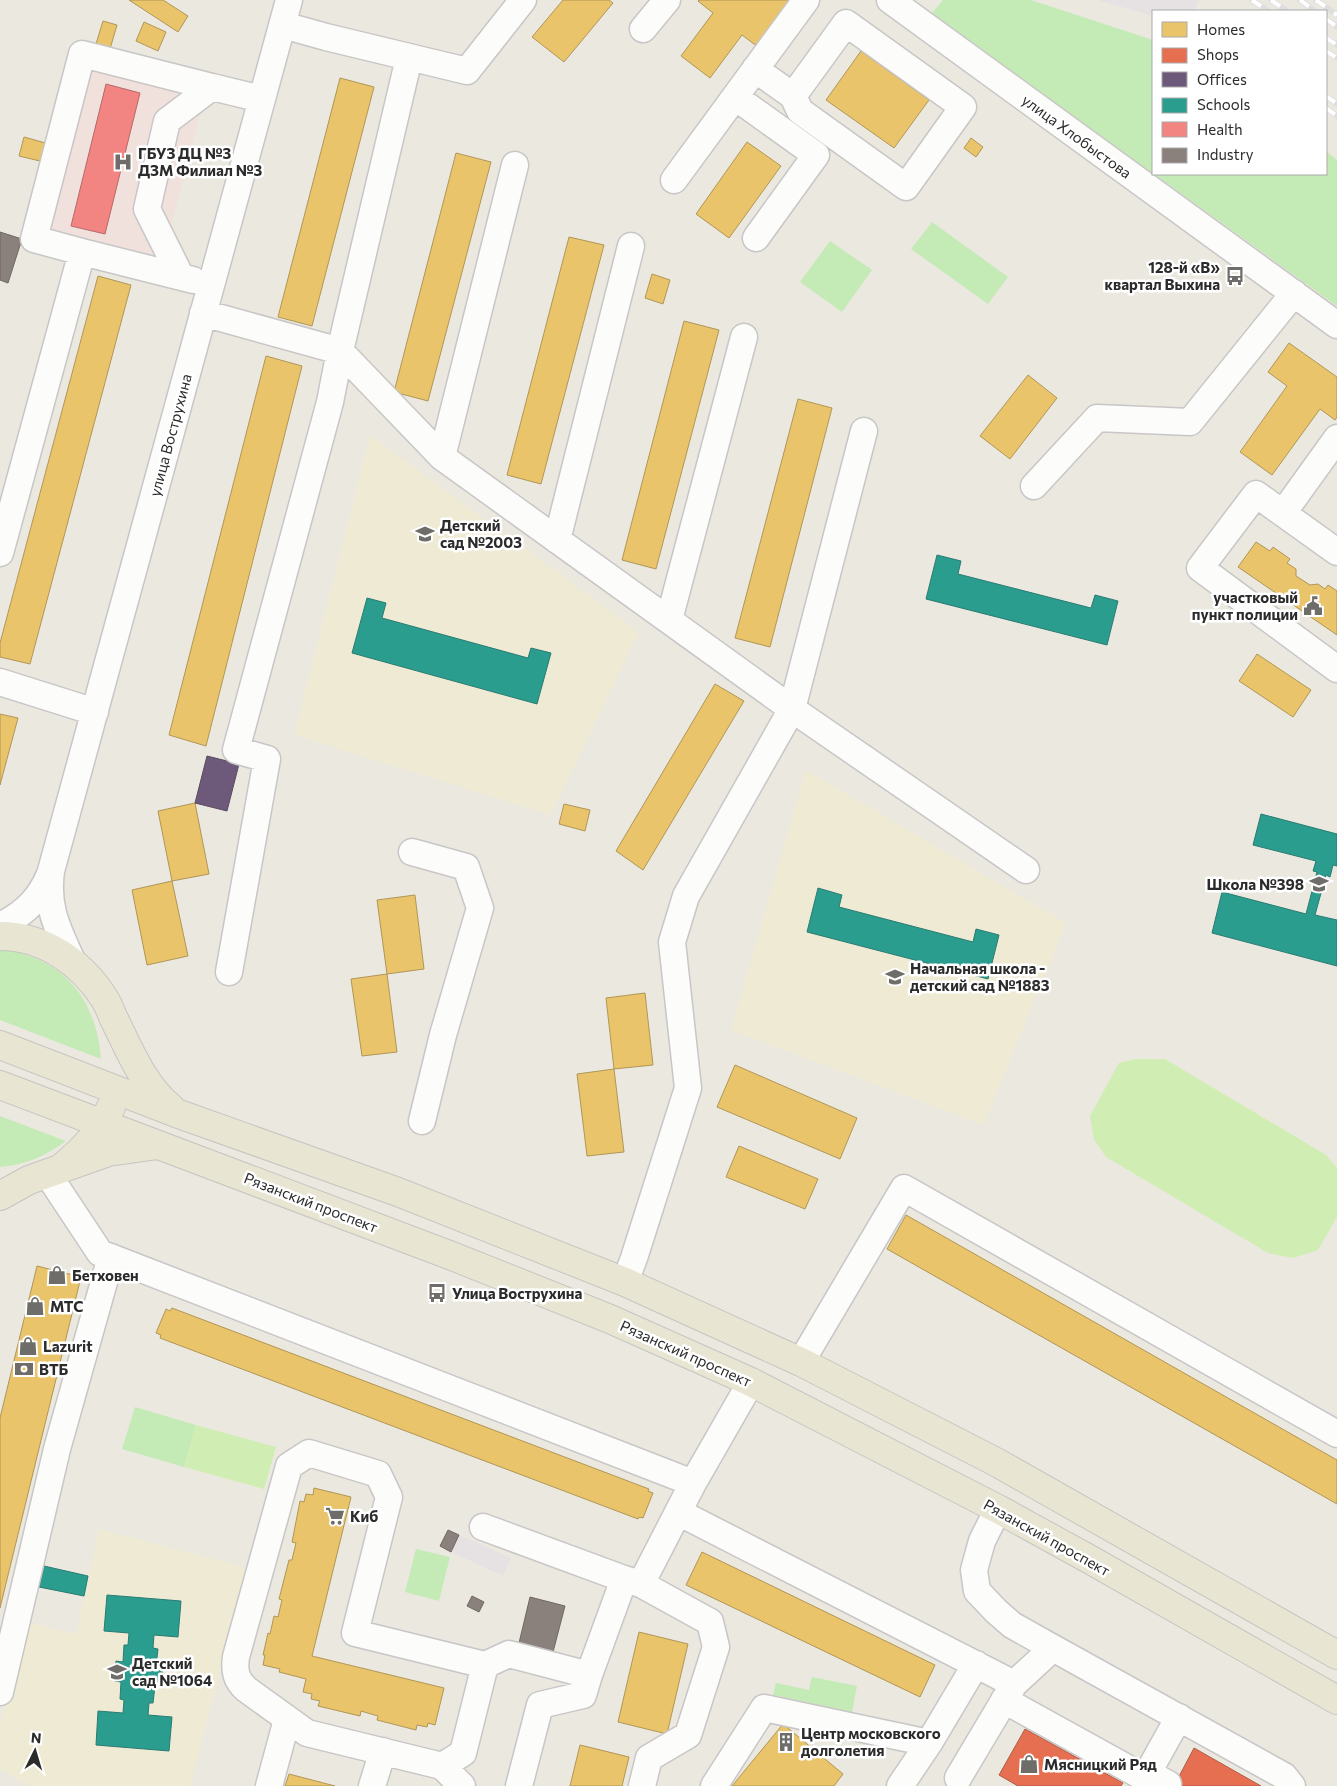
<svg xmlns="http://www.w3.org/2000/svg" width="1337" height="1786" font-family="Commissioner,sans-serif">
<rect width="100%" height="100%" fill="#ebe8e0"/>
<path fill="#e6e2e4" d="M 1097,0 L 1200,0 L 1193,11 L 1153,11 L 1153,16 Z
M 459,1535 L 511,1558 L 503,1576 L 451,1552 Z"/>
<path fill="#efead4" d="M 370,435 L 639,632 L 551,815 L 294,735 Z
M 806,770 L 1066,923 L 984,1125 L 731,1030 Z
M 99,1529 L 248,1568 L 190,1786 L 30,1786 L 0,1769 L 0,1724 L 27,1622 L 76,1634 Z"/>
<path fill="#f1e1dc" d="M 85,61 L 206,92 L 161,265 L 40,233 Z"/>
<path fill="#c4eab6" d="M 943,0 L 1031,0 L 1153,40 L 1153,174 L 932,13 Z
M 1326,151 L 1337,160 L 1337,306 L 1154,174 L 1326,174 Z
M 932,222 L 1008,277 L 988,304 L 911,249 Z
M 830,241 L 872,270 L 842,312 L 800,282 Z
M 0,949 C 63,958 96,997 101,1059 L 0,1020 Z
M 0,1116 L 66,1141 C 46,1156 25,1165 0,1167 Z
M 135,1407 L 196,1425 L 184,1467 L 122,1449 Z
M 416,1549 L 450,1557 L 439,1601 L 405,1592 Z
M 812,1677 L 857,1686 L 852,1712 L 773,1695 L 776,1683 L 809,1690 Z"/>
<path fill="#d0eeb3" d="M 1135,1059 L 1165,1059 L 1326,1155 L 1337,1168 L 1337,1217 L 1318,1250 L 1293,1258 L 1268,1253 L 1106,1157 L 1094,1140 L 1090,1116 L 1119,1063 Z
M 196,1425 L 276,1447 L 264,1489 L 184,1467 Z"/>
<path fill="#e9c46a" stroke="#b09657" d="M 129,0 L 163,0 L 188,16 L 178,32 Z
M 563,0 L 609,0 L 613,3 L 564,62 L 532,37 Z
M 699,0 L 788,0 L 792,2 L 758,47 L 742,35 L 710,78 L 681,56 L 713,13 L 698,1 Z
M 103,21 L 117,25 L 110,49 L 96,44 Z
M 144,22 L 166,32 L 158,51 L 136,41 Z
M 861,51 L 929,100 L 894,148 L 826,100 Z
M 340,78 L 374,87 L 312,326 L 278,317 Z
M 24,137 L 49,144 L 44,162 L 19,156 Z
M 971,138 L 983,147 L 976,157 L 964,148 Z
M 747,142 L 781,166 L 729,238 L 696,214 Z
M 456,153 L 491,162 L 428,401 L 394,392 Z
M 569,237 L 604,245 L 541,484 L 507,475 Z
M 652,274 L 670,280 L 663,304 L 645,298 Z
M 98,276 L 131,285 L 30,664 L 0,657 L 0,643 Z
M 684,321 L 719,330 L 656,569 L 622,560 Z
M 1289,343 L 1337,377 L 1337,417 L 1335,420 L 1320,409 L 1272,475 L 1240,452 L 1287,386 L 1268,372 Z
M 266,356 L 302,366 L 206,746 L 169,735 Z
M 1028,375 L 1057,398 L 1010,459 L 980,436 Z
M 798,399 L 832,408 L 770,647 L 735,638 Z
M 1256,542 L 1270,551 L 1273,547 L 1290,559 L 1287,563 L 1296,569 L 1296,576 L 1310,585 L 1318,584 L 1325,589 L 1328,585 L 1337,591 L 1337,635 L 1238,567 Z
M 1257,654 L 1311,690 L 1293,717 L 1239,681 Z
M 715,684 L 744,701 L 643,870 L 616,851 Z
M 0,714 L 18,718 L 0,785 Z
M 195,803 L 209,874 L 172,881 L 158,811 Z
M 564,804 L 590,810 L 585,831 L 559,824 Z
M 172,881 L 188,956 L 147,965 L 132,890 Z
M 415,895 L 424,969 L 387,974 L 377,900 Z
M 387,974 L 397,1052 L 362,1056 L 351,979 Z
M 645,993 L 653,1065 L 614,1069 L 606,998 Z
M 735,1065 L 857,1118 L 840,1159 L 717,1107 Z
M 614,1069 L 624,1152 L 587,1156 L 577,1074 Z
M 739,1146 L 818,1179 L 805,1209 L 726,1177 Z
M 906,1215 L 1337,1460 L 1337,1504 L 887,1249 Z
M 37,1266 L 81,1277 L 0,1608 L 0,1418 Z
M 172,1308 L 649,1489 L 648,1491 L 653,1493 L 643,1518 L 639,1517 L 638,1519 L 160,1338 L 161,1335 L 156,1333 L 166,1309 L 170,1311 Z
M 314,1488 L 351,1497 L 312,1656 L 444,1688 L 435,1725 L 428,1723 L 427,1727 L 417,1725 L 416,1730 L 377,1720 L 378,1716 L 361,1711 L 360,1716 L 318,1706 L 320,1701 L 311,1699 L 312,1694 L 303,1692 L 306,1679 L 279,1672 L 280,1669 L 263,1665 L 265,1655 L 263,1655 L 268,1633 L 270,1634 L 274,1616 L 278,1617 L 282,1600 L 279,1599 L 289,1560 L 292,1560 L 296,1543 L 292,1542 L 300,1501 L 304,1502 L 306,1494 L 313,1495 Z
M 702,1552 L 935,1665 L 920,1697 L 686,1585 Z
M 639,1632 L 688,1644 L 667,1734 L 618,1722 Z
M 783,1724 L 843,1774 L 834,1786 L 732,1786 Z
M 580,1745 L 629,1757 L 622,1786 L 570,1786 Z
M 289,1774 L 335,1786 L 285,1786 Z"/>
<path fill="#e76f51" stroke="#af5b46" d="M 1025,1729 L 1123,1783 L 1121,1786 L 1018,1786 L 999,1775 Z
M 1194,1748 L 1261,1786 L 1174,1786 Z"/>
<path fill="#6d597a" stroke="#594b62" d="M 207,756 L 239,764 L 227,811 L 195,803 Z"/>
<path fill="#2a9d8f" stroke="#2a7b71" d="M 937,555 L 961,561 L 958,574 L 1091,608 L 1095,595 L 1118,601 L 1107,645 L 926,599 Z
M 367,598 L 386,603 L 382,618 L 528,658 L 531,648 L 551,653 L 537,704 L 352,653 Z
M 1261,814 L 1337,834 L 1337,866 L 1333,865 L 1330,877 L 1326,875 L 1315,915 L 1337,920 L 1337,966 L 1212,933 L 1222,892 L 1306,914 L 1317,872 L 1313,871 L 1316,861 L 1253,845 Z
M 818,888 L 842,895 L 839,907 L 973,942 L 976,929 L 999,935 L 988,979 L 807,932 Z
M 44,1566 L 88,1576 L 84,1596 L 39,1587 Z
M 107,1595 L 181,1601 L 178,1637 L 154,1635 L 153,1648 L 158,1649 L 156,1666 L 163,1667 L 161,1686 L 155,1686 L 153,1703 L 149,1703 L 148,1715 L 172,1717 L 169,1751 L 96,1745 L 98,1711 L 123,1713 L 124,1700 L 120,1699 L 121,1682 L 115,1681 L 116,1661 L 123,1662 L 124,1645 L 128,1645 L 129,1633 L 104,1631 Z"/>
<path fill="#f28482" stroke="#b66968" d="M 106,84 L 140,93 L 105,234 L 71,226 Z"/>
<path fill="#8a817c" stroke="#6e6764" d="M 0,232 L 22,239 L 8,283 L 0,280 Z
M 448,1530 L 459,1535 L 451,1552 L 440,1546 Z
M 472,1596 L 484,1602 L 479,1612 L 467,1606 Z
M 530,1597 L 565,1606 L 553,1652 L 519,1643 Z"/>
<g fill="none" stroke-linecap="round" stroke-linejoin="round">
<g stroke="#c8c6c6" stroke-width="29">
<path id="minor" d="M 890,0 L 1337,325
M 283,25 L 326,37 L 467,71 L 523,0
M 643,29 L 667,0
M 755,69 L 793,96 L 800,111 L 906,187 L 963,107 L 846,23 L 793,96
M 735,97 L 816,155 L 756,238
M 674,180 L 806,0
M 82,252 L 34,239 L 82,54 L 212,87
M 193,280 L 181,277 L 147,209 L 167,121 L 212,87 L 262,99
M 203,313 L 340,351 L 442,457 L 792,709 L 1026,870
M 442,457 L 515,165
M 1034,486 L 1097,418 L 1190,422 L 1294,293
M 1283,513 L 1337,438
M 557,540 L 631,246
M 1337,552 L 1256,494 L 1200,568 L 1337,669
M 0,553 L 82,252 L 181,277
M 669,620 L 744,337
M 0,682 L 95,712
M 412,852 L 466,867 L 480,908 L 443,1035 L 422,1121
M 0,926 C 24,914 40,899 50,874
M 73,963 C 58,929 46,909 51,871 L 289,0
M 229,972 L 267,759 L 236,750 L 330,402 L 340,351 L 409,58
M 47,1173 L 100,1253 L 693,1483
M 625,1282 L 634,1258 L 688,1088 L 672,942 L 686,896 L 792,709 L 864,431
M 801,1362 L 904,1188 L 1337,1434
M 998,1509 L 982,1541 L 974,1570 L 977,1591 L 996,1611 L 1012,1625 L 1053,1648 L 1284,1776 L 1292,1786
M 678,1512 L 1014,1684
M 483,1527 L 624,1579 L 641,1584 L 710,1622 L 716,1647 L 688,1735 L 649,1758 L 642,1786
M 641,1584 L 693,1483 L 751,1382
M 485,1665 L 509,1654 L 589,1675
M 0,1692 L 57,1449 L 111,1257
M 1004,1700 L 1145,1778 L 1179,1717
M 442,1766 L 463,1753 L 485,1665 L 355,1633 L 389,1497 L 378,1474 L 309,1453 L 289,1466 L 236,1657 C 234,1671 236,1680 246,1689 L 307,1733 L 442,1766 L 462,1786
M 1148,1773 L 1168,1784
M 958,1778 L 1014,1684 L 1053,1648
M 269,1786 L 285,1727
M 372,1786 L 383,1751
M 519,1786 L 540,1705 L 583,1695 L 589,1675 L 624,1579
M 714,1786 L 764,1708 L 929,1743 L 976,1664
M 900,1786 L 929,1743"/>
</g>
<g stroke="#c5c5c1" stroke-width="30">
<path id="major" d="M 0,936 C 43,936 81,962 104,998 C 108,1004 111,1012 114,1019 C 130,1051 143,1085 171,1108
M 0,1045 L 176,1113 L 398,1192 L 625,1282 L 801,1362 L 996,1462 L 1337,1655
M 0,1085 L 452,1256 L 610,1319 L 751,1382 L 998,1509 L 1089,1559 L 1337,1700
M 60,1169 C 82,1151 100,1133 111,1107
M 0,1196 L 29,1180 L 108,1152 L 158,1145"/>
</g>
<use href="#minor" stroke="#fcfcfa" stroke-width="26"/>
<use href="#major" stroke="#e8e6d2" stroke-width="28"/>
<g stroke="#dededf" stroke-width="5.5">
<path id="rail" d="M 1252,0 L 1268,11
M 1271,0 L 1287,11
M 1300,0 L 1315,11
M 1316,0 L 1337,15
M 1326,19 L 1337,27
M 1326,38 L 1337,45
M 1326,51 L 1337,58
M 1326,96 L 1337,104
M 1326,108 L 1337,116"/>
</g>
<use href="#rail" stroke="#fff" stroke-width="4" stroke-dasharray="11" stroke-linecap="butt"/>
</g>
<defs>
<g id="hospital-bare" transform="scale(1.5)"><path d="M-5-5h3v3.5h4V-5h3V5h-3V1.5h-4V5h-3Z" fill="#6e6d6a" stroke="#fff" stroke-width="2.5" paint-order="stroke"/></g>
<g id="bus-bare" transform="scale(1.5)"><path d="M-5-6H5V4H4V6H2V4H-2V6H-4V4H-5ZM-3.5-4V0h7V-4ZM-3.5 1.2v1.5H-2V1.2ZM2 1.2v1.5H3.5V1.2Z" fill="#6e6d6a" stroke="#fff" stroke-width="2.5" paint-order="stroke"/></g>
<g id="school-bare" transform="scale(1.5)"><path d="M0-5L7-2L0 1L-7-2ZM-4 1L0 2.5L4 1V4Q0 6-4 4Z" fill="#6e6d6a" stroke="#fff" stroke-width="2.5" paint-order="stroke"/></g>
<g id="civic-bare" transform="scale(1.5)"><path d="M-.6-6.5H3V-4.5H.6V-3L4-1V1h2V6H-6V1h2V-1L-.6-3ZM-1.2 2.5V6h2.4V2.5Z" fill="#6e6d6a" stroke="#fff" stroke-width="2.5" paint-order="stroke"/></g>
<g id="shop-bare" transform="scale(1.5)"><path d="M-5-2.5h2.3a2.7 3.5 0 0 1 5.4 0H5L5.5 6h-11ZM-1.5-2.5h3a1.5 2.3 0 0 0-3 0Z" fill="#6e6d6a" stroke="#fff" stroke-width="2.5" paint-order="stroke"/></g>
<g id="bank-bare" transform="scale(1.5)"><path d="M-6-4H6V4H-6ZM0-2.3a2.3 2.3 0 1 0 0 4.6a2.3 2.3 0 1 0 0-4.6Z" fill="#6e6d6a" stroke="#fff" stroke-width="2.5" paint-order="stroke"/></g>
<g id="supermarket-bare" transform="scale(1.5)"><path d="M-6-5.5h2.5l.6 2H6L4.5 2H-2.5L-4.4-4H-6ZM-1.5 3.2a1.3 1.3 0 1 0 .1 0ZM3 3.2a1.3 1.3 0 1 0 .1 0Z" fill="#6e6d6a" stroke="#fff" stroke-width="2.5" paint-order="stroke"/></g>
<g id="building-bare" transform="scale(1.5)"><path d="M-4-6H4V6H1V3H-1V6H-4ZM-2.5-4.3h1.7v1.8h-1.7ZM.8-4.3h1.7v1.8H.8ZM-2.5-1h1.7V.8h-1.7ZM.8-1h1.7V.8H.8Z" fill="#6e6d6a" stroke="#fff" stroke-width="2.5" paint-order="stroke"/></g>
</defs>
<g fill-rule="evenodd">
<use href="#hospital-bare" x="123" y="162"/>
<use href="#bus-bare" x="1235" y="276"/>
<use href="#school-bare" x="425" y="534"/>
<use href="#civic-bare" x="1313" y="606"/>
<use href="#school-bare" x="1319" y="884"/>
<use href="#school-bare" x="895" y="977"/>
<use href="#shop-bare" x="57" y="1275"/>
<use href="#bus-bare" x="437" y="1293"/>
<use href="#shop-bare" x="35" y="1306"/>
<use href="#shop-bare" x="28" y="1346"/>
<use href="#bank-bare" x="24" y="1369"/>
<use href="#supermarket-bare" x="335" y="1516"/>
<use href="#school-bare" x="117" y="1672"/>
<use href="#building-bare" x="786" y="1742"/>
<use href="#shop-bare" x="1029" y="1764"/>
</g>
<g text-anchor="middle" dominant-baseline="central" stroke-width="5" stroke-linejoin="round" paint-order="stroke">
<g font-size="15" fill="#2b2b2b" stroke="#fff">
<text transform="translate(1077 136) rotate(36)">улица Хлобыстова</text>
<text transform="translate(170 435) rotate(-75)">улица Вострухина</text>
<text transform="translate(311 1202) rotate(21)">Рязанский проспект</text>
<text transform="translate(686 1353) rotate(24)">Рязанский проспект</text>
<text transform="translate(1047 1537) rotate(29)">Рязанский проспект</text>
</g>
<g font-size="15" font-weight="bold" fill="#2b2b2b" stroke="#fff" text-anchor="start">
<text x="138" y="153">ГБУЗ ДЦ №3<tspan x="138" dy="17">ДЗМ Филиал №3</tspan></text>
<text x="1220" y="267" text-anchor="end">128-й «В»<tspan x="1220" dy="17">квартал Выхина</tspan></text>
<text x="440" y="525">Детский<tspan x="440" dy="17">сад №2003</tspan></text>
<text x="1298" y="597" text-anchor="end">участковый<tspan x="1298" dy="17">пункт полиции</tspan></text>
<text x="1304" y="884" text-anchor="end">Школа №398</text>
<text x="910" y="968">Начальная школа -<tspan x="910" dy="17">детский сад №1883</tspan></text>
<text x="72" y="1275">Бетховен</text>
<text x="452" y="1293">Улица Вострухина</text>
<text x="50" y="1306">МТС</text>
<text x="43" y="1346">Lazurit</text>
<text x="39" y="1369">ВТБ</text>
<text x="350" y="1516">Киб</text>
<text x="132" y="1663">Детский<tspan x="132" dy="17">сад №1064</tspan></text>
<text x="801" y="1733">Центр московского<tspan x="801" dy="17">долголетия</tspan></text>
<text x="1044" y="1764">Мясницкий Ряд</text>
</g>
</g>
<rect x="1152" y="10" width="175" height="165" fill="#ffffff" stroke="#aaaaaa"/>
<rect x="1162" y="22" width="25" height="15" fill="#e9c46a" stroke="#aaaaaa"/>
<text x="1197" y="35" font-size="15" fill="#2b2b2b">Homes</text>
<rect x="1162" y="48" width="25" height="15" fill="#e76f51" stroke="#aaaaaa"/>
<text x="1197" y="60" font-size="15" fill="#2b2b2b">Shops</text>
<rect x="1162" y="72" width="25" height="15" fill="#6d597a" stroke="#aaaaaa"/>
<text x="1197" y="85" font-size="15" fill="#2b2b2b">Offices</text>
<rect x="1162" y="98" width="25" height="15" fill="#2a9d8f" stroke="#aaaaaa"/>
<text x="1197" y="110" font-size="15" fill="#2b2b2b">Schools</text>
<rect x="1162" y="122" width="25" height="15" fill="#f28482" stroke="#aaaaaa"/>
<text x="1197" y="135" font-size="15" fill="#2b2b2b">Health</text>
<rect x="1162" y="148" width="25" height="15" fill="#8a817c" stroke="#aaaaaa"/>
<text x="1197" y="160" font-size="15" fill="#2b2b2b">Industry</text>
<g transform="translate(35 1751) rotate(5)" stroke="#ffffff" stroke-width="4" paint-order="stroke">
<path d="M0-4L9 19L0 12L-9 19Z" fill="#2b2b2b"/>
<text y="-8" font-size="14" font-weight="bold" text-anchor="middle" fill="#2b2b2b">N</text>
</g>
</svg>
